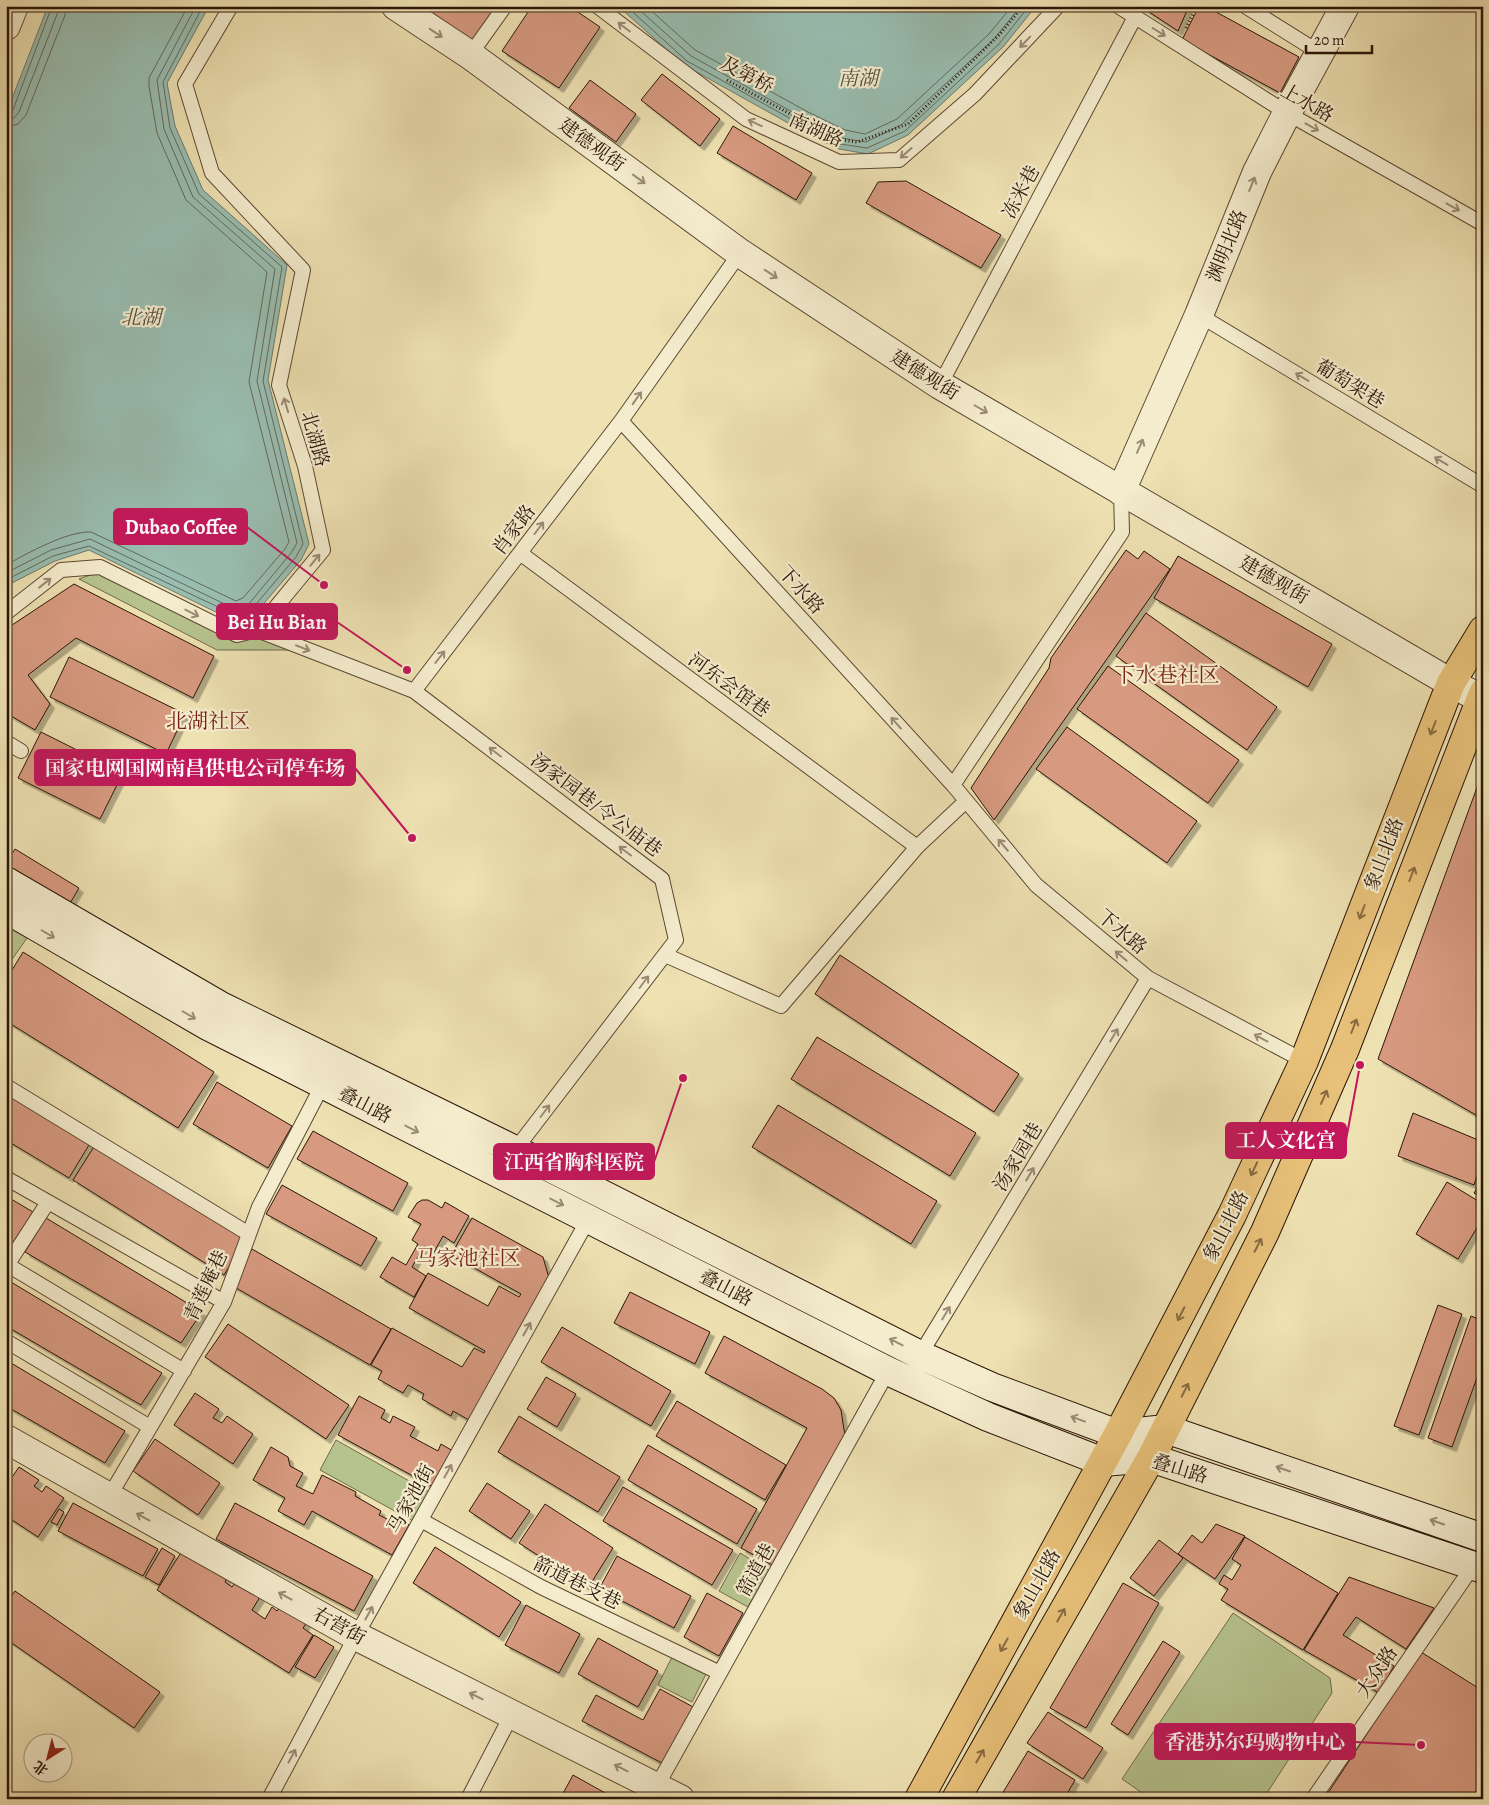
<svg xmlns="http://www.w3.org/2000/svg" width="1489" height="1805" font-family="Alegreya,'Noto Serif SC',serif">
<defs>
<filter id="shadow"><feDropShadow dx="4.5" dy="4.5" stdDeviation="0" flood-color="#0004"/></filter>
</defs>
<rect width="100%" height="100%" fill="#eee1b2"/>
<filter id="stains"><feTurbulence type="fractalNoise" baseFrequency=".004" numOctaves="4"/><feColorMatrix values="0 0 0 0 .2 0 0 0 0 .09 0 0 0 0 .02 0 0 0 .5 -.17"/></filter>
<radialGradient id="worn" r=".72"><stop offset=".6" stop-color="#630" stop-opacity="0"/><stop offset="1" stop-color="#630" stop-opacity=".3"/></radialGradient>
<path fill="#b6c38e" stroke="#706c4b" d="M 99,572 L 237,639 L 257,635 L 293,650 L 217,650 L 79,579 Z
M 6,926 L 27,938 L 6,968 Z
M 336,1440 L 429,1492 L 413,1521 L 320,1470 Z
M 740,1553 L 769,1570 L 748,1607 L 719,1591 Z
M 1233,1613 L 1330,1678 L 1332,1693 L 1263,1799 L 1151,1799 L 1122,1779 Z
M 673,1655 L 707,1672 L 692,1702 L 658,1685 Z"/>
<path fill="#99bdb0" stroke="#6d7a6d" d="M 48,6 L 209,6 L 167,83 L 175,126 L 203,190 L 287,265 L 268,380 L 309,544 L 301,560 L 254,615 L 234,621 L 89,550 L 55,561 L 6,586 L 6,114 Z
M 618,6 L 1036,6 L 1003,47 L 908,135 L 868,154 L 839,149 L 799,129 L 684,65 Z"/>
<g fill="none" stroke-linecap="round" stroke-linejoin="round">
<path stroke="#62695c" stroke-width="1" d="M 626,6 L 687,61 L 802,125 L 840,144 L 867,148 L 905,131 L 999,44 L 1029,6
M 635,6 L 691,56 L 805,119 L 842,138 L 866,142 L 901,125 L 994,39 L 1021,6
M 646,6 L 695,50 L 808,112 L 845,130 L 865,134 L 897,119 L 989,34 L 1012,6
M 6,113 L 10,113 L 13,110 L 52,6
M 6,120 L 14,118 L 19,112 L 58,12 L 59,6
M 6,127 L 18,124 L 26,115 L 65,15 L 66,6
M 6,565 C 28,553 67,531 91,532 L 236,601 L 243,598 L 285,549 L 289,542 L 249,382 L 267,272 L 186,200 L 157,133 L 149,86 L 149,78 L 188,6
M 6,573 L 51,550 L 90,539 L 235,609 L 248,605 L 291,553 L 297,543 L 257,381 L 275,269 L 193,197 L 164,129 L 157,80 L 196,6
M 6,580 L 53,556 L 89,546 L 235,615 L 251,610 L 296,557 L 303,544 L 263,381 L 282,267 L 199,194 L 170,128 L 163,82 L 203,6"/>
</g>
<path fill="#d79a80" stroke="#2b1508" filter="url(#shadow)" d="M 407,6 L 497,6 L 468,49 Z
M 532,6 L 569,6 L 600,27 L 559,88 L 502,51 Z
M 1140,6 L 1189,6 L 1178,31 Z
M 1199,6 L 1205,6 L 1299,57 L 1280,93 L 1182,40 Z
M 662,74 L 720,119 L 700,146 L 641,100 Z
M 590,80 L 636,114 L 616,142 L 569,108 Z
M 733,126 L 812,173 L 796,200 L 717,153 Z
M 906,181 L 1001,235 L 981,268 L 866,203 L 878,182 Z
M 1126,550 L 1138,559 L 1144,551 L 1170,569 L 994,820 L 971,788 L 1049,668 L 1051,658 Z
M 1178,556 L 1332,644 L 1308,687 L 1154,598 Z
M 74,584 L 214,656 L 193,698 L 76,638 L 28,675 L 50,704 L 35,730 L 6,713 L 6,629 Z
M 1146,613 L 1277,707 L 1247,750 L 1116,656 Z
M 69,657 L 185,714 L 166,754 L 50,697 Z
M 1108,666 L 1239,760 L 1208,803 L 1077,709 Z
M 1067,727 L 1197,821 L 1167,863 L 1036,769 Z
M 41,732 L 123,773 L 100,819 L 18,778 Z
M 1483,771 L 1483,1119 L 1378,1059 Z
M 15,849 L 79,888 L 69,905 L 6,867 L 6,863 Z
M 23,952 L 214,1072 L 178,1128 L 6,1021 L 6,980 Z
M 840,955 L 1019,1074 L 994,1112 L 815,994 Z
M 817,1037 L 976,1133 L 950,1176 L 791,1079 Z
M 217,1082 L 292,1126 L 268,1168 L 193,1124 Z
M 6,1089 L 92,1140 L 69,1178 L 6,1140 Z
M 778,1105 L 937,1201 L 911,1244 L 752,1147 Z
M 1413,1113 L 1483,1142 L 1483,1158 L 1474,1185 L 1398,1156 Z
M 313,1131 L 408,1183 L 393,1211 L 297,1159 Z
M 95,1145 L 246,1239 L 224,1275 L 73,1180 Z
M 1483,1179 L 1483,1198 L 1474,1193 Z
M 1447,1182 L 1483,1204 L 1483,1218 L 1458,1259 L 1416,1234 Z
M 282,1185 L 377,1238 L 361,1266 L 266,1214 Z
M 6,1196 L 33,1212 L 12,1244 L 6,1240 Z
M 422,1200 L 428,1200 L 442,1208 L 445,1202 L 469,1216 L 454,1243 L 443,1236 L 434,1252 L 424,1246 L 412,1267 L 426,1276 L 414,1297 L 380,1277 L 392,1257 L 406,1265 L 418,1244 L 412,1240 L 421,1224 L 408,1217 L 417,1203 Z
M 46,1218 L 202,1312 L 181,1343 L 25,1252 Z
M 472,1218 L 543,1257 L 549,1278 L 469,1420 L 453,1411 L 451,1416 L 422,1399 L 424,1394 L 408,1385 L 403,1393 L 378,1379 L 382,1371 L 371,1365 L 392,1328 L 462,1367 L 474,1348 L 484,1353 L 485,1351 L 409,1308 L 428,1273 L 488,1306 L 499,1286 L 519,1297 L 521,1294 L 451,1255 Z
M 252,1249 L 391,1329 L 370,1365 L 231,1285 Z
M 6,1279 L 162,1373 L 141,1405 L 6,1326 Z
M 630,1292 L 710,1332 L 695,1364 L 614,1323 Z
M 1438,1305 L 1462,1314 L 1419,1435 L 1394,1426 Z
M 1471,1316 L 1483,1321 L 1483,1361 L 1452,1447 L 1428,1438 Z
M 228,1324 L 349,1405 L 326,1439 L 205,1357 Z
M 562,1327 L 671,1391 L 651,1426 L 541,1362 Z
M 724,1336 L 822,1389 L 834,1398 L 841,1410 L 845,1436 L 774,1566 L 741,1548 L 807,1428 L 705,1373 Z
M 6,1360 L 125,1431 L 105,1463 L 6,1406 Z
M 546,1377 L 576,1394 L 557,1427 L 527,1409 Z
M 195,1393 L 219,1409 L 213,1418 L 222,1423 L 227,1416 L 253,1434 L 233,1464 L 174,1425 Z
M 359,1396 L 385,1410 L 381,1418 L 390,1423 L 393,1416 L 415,1427 L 410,1436 L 438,1451 L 441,1444 L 453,1451 L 433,1487 L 338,1435 Z
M 677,1401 L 786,1465 L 765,1500 L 656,1436 Z
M 519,1416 L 620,1477 L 598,1512 L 498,1452 Z
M 155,1439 L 220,1483 L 198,1515 L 133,1471 Z
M 648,1445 L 757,1509 L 737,1544 L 628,1480 Z
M 271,1447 L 288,1457 L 290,1466 L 303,1473 L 296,1486 L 313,1494 L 322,1475 L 356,1492 L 355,1496 L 381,1511 L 379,1515 L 393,1522 L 396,1517 L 409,1525 L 392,1555 L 312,1511 L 304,1525 L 278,1511 L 285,1498 L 253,1480 Z
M 19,1467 L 39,1480 L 34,1486 L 42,1492 L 46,1486 L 64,1498 L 38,1537 L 6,1516 L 6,1486 Z
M 487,1483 L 530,1511 L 511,1539 L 469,1511 Z
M 623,1487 L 733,1550 L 712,1585 L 603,1521 Z
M 73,1503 L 158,1549 L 143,1576 L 58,1531 Z
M 235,1503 L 373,1576 L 354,1611 L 216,1539 Z
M 545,1504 L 613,1548 L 588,1588 L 519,1543 Z
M 59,1509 L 64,1512 L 57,1525 L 51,1522 Z
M 1216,1524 L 1245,1536 L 1215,1579 L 1178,1554 L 1192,1535 L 1202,1543 Z
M 1245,1537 L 1338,1593 L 1303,1650 L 1221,1600 L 1228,1589 L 1219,1584 L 1224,1575 L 1232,1580 L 1241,1565 L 1232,1559 Z
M 1159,1540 L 1183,1558 L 1154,1596 L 1130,1578 Z
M 435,1547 L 521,1602 L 499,1637 L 413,1583 Z
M 162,1548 L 175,1556 L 159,1585 L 145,1577 Z
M 184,1548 L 228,1576 L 225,1582 L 232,1587 L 236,1581 L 260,1597 L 252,1610 L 265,1619 L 272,1607 L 277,1611 L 281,1606 L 307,1622 L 303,1628 L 313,1635 L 289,1673 L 157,1590 Z
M 617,1556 L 691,1596 L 674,1628 L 599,1589 Z
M 1349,1577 L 1434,1608 L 1406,1649 L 1356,1617 L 1343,1635 L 1394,1666 L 1379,1693 L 1304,1650 Z
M 1123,1583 L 1159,1603 L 1086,1728 L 1050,1708 Z
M 15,1591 L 160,1692 L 134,1728 L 6,1639 L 6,1604 Z
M 707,1593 L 743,1613 L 719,1656 L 684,1637 Z
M 526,1605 L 580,1634 L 559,1673 L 505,1645 Z
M 314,1635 L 334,1647 L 315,1678 L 295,1667 Z
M 598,1638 L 658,1671 L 638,1707 L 578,1674 Z
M 1163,1641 L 1180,1652 L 1128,1735 L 1111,1724 Z
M 1421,1652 L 1483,1691 L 1483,1799 L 1324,1799 Z
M 660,1689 L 695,1708 L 668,1759 L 662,1763 L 582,1721 L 596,1695 L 643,1720 Z
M 1048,1712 L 1103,1748 L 1083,1779 L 1027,1743 Z
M 1028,1751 L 1075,1780 L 1064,1799 L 999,1799 Z
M 573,1775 L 616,1799 L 560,1799 Z"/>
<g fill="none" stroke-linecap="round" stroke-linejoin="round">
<g stroke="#5c4832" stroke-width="16">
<path id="service" d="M 597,6 L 746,119 L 839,162 L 899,160 L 975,94 L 1058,6
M 1118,6 L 1287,113 L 1483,224
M 1245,6 L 1320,53
M 470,55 L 505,6
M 1199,315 L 1483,486
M 940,385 L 1135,17
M 621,421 L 953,785 L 1036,885 L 1148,978 L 1304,1061
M 520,553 L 917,847
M 6,613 L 61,570 L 100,567 L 237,635 L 257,630 L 323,550 L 305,466 L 279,385 L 303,270 L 212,173 L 185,84 L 231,6
M 257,630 L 414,691 L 621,421 L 740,253
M 414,691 L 662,879 L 676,940 L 515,1150
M 6,742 L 21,751
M 953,785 L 1122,532 L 1121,491
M 665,955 L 781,1006 L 917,847 L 966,801
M 6,1086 L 249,1234
M 6,1178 L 224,1302
M 6,1264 L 184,1371
M 6,1267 L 48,1202
M 6,1341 L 150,1427
M 920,1355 L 1148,978
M 109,1497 L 224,1302 L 259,1207 L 323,1084
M 421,1520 L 541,1587 L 720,1673
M 657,1786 L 888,1371
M 269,1799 L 356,1636 L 589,1218
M 468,1799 L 512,1714
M 1313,1799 L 1473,1566"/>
</g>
<g stroke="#5c4832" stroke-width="30">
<path id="minor" d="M 396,6 L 470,55 L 740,253 L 940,385 L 1451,683 L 1483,700
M 6,1439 L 356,1636 L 680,1799"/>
</g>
<g stroke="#5c4832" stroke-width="30">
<path id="tertiary" d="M 6,26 L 14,6
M 1121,491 L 1199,315 L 1257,172 L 1287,113 L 1345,6"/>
</g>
<g stroke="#2b1508" stroke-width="30">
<path id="secondary" d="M 6,881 L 221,1006 L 515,1150 L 920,1355 L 992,1387 L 1118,1434 L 1166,1429 L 1483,1538
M 6,909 L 206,1025 L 888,1371 L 988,1417 L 1103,1462 L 1151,1458 L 1483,1569"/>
</g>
<g stroke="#2b1508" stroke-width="30">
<path id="primary" d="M 919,1799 L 1118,1434 L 1232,1215 L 1304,1061 L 1451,683 L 1483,630
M 956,1799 L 1151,1458 L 1265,1232 L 1345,1049 L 1483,693"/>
</g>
<path stroke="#2b1508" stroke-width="3" stroke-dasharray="1 2.5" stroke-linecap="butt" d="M 1186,28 L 1197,6
M 727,80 L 837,139 L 857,142 L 908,124 L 1000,34 L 1023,6"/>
<use href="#service" stroke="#f4eccd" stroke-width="14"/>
<use href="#minor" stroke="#f4eccd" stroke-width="28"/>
<use href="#tertiary" stroke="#f4eccd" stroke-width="28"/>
<use href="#secondary" stroke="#f4eccd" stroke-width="28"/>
<use href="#primary" stroke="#e7c079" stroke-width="28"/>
</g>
<defs><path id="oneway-shaft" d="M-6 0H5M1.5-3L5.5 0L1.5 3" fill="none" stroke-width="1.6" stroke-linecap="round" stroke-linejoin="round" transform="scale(1.25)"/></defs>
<g stroke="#9a8b74">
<use href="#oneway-shaft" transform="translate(624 27) rotate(-143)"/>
<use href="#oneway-shaft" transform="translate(1159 32) rotate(32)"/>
<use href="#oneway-shaft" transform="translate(436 33) rotate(33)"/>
<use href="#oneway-shaft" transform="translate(1025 42) rotate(134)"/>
<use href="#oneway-shaft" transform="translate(755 123) rotate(-155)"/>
<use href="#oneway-shaft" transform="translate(1312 127) rotate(29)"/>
<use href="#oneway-shaft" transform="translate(906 153) rotate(139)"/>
<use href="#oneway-shaft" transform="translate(639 179) rotate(36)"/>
<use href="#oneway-shaft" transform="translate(1252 184) rotate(-68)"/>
<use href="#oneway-shaft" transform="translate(1453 207) rotate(29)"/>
<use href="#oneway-shaft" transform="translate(771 274) rotate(33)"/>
<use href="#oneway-shaft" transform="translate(1302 377) rotate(-149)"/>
<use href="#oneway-shaft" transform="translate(637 398) rotate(-55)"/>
<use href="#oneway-shaft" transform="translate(286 405) rotate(-107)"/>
<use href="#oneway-shaft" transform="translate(981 409) rotate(30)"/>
<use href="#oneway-shaft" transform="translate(1140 446) rotate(-66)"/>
<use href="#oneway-shaft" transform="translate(1441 461) rotate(-149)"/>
<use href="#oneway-shaft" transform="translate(539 528) rotate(-53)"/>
<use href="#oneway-shaft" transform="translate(315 560) rotate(-51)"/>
<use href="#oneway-shaft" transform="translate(45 583) rotate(-38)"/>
<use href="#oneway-shaft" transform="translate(192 613) rotate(27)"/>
<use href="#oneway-shaft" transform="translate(303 648) rotate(21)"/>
<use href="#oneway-shaft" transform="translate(440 657) rotate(-52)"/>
<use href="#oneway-shaft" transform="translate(896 723) rotate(-132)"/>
<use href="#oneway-shaft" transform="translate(495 752) rotate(-143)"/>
<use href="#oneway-shaft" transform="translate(1003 845) rotate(-130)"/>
<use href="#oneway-shaft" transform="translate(625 851) rotate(-143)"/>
<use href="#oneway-shaft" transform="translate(48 934) rotate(30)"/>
<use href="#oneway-shaft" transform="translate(1121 956) rotate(-140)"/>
<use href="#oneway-shaft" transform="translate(644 982) rotate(-53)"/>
<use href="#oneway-shaft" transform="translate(189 1015) rotate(30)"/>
<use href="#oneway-shaft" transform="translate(1114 1035) rotate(-59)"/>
<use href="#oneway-shaft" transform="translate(1261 1038) rotate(-152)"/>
<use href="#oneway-shaft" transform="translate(545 1111) rotate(-53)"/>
<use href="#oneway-shaft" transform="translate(412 1129) rotate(27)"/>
<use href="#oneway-shaft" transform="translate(1030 1174) rotate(-59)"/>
<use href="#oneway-shaft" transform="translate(557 1202) rotate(27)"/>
<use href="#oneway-shaft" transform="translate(946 1313) rotate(-59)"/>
<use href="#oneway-shaft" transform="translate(527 1329) rotate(-61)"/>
<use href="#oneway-shaft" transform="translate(896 1342) rotate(-153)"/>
<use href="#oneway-shaft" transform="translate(1078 1419) rotate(-160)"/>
<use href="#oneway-shaft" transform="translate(1283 1469) rotate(-161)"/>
<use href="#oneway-shaft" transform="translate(448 1471) rotate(-61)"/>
<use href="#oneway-shaft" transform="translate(143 1517) rotate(-151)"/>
<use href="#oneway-shaft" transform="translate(1437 1522) rotate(-161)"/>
<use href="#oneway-shaft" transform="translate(285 1596) rotate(-151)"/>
<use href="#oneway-shaft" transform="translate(369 1613) rotate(-61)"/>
<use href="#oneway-shaft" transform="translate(476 1696) rotate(-154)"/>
<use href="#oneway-shaft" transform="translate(292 1756) rotate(-62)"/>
<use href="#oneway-shaft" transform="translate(621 1768) rotate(-153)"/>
</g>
<g stroke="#896a40">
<use href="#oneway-shaft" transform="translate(1433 728) rotate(111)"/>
<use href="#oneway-shaft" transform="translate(1412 874) rotate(-69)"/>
<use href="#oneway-shaft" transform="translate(1362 912) rotate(111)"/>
<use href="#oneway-shaft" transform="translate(1354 1026) rotate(-69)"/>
<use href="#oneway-shaft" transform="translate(1324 1097) rotate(-66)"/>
<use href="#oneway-shaft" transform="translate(1254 1169) rotate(115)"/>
<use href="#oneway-shaft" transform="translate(1258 1245) rotate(-63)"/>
<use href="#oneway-shaft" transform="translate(1181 1314) rotate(117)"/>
<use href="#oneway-shaft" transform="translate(1185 1390) rotate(-63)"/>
<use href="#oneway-shaft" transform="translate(1061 1615) rotate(-60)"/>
<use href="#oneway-shaft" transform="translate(1004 1645) rotate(119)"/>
<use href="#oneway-shaft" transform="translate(980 1756) rotate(-60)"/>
</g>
<g text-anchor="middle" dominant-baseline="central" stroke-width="4.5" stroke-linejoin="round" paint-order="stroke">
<g font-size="19" fill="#2b1508" stroke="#f4eccd">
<text transform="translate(747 75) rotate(28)">及第桥</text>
<text transform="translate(1307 103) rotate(30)">上水路</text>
<text transform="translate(816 130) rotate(24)">南湖路</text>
<text transform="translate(592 145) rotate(36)">建德观街</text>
<text transform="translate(1021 192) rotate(-62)">冻米巷</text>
<text transform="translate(1227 246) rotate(-68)">渊明北路</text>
<text transform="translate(925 375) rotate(32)">建德观街</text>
<text transform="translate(1350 384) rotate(31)">葡萄架巷</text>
<text transform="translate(315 439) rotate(74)">北湖路</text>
<text transform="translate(514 530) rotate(-53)">肖家路</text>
<text transform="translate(1274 580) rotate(30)">建德观街</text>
<text transform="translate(801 590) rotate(48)">下水路</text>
<text transform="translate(729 685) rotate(36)">河东会馆巷</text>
<text transform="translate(596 805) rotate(37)">汤家园巷/令公庙巷</text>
<text transform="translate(1384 854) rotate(-69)">象山北路</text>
<text transform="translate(1122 932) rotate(40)">下水路</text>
<text transform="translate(365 1105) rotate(27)">叠山路</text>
<text transform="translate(1018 1157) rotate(-59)">汤家园巷</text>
<text transform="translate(1226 1226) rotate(-63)">象山北路</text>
<text transform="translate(206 1286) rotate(-65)">青莲庵巷</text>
<text transform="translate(726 1288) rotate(27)">叠山路</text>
<text transform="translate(1180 1469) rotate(17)">叠山路</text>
<text transform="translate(411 1499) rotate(-61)">马家池街</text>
<text transform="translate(756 1570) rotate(-61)">箭道巷</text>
<text transform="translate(577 1583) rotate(26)">箭道巷支巷</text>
<text transform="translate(1037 1584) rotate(-61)">象山北路</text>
<text transform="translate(339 1626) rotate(29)">右营街</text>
<text transform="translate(1377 1672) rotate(-56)">大众路</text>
</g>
<g font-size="20" font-style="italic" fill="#525043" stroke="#f4eccd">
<text x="858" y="78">南湖</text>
<text x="141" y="317">北湖</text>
</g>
<g font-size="21" fill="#7a1f14" stroke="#f4eccd">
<text x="1167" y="675">下水巷社区</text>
<text x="208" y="721">北湖社区</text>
<text x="468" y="1258">马家池社区</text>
</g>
</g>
<path fill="none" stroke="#c2185b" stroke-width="2" d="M324 585L247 527M407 670L337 622M412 838L355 768M1360 1065L1346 1140M683 1078L654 1162M1421 1745L1355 1742"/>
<g fill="#c2185b" stroke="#f4eccd" stroke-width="2">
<circle cx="324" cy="585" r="5"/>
<circle cx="407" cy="670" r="5"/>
<circle cx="412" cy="838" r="5"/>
<circle cx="1360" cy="1065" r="5"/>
<circle cx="683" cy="1078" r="5"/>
<circle cx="1421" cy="1745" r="5"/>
</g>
<g fill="#c2185b" stroke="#c2185b" stroke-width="2">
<rect x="114" y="509" width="133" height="35" rx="5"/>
<rect x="217" y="604" width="120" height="35" rx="5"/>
<rect x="35" y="750" width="320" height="35" rx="5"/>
<rect x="1226" y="1123" width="120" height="35" rx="5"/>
<rect x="494" y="1144" width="160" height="35" rx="5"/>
<rect x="1155" y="1724" width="200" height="35" rx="5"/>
</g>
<g font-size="20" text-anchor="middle" font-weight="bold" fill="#fff">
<text x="181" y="534">Dubao Coffee</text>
<text x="277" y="629">Bei Hu Bian</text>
<text x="195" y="775">国家电网国网南昌供电公司停车场</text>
<text x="1286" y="1147">工人文化宫</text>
<text x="574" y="1169">江西省胸科医院</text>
<text x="1255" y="1749">香港苏尔玛购物中心</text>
</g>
<rect width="1489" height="1805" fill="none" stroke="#eee1b2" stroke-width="25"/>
<rect x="8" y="8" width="1474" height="1790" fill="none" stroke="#2b1508" stroke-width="2.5"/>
<rect x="12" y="12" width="1464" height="1780" fill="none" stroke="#2b1508"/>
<g transform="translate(48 1758) rotate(216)"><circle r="24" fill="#f4eccd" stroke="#a4967e"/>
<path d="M0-4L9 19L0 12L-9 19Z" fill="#8f2418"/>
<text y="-8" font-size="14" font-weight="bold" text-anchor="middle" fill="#2b1508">北</text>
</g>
<path d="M1306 45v8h66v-8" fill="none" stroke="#2b1508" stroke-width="2.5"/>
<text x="1314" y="45" font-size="15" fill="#2b1508" stroke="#f4eccd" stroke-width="4" paint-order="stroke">20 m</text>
<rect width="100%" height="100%" filter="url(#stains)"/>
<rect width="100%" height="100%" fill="url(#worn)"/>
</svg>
